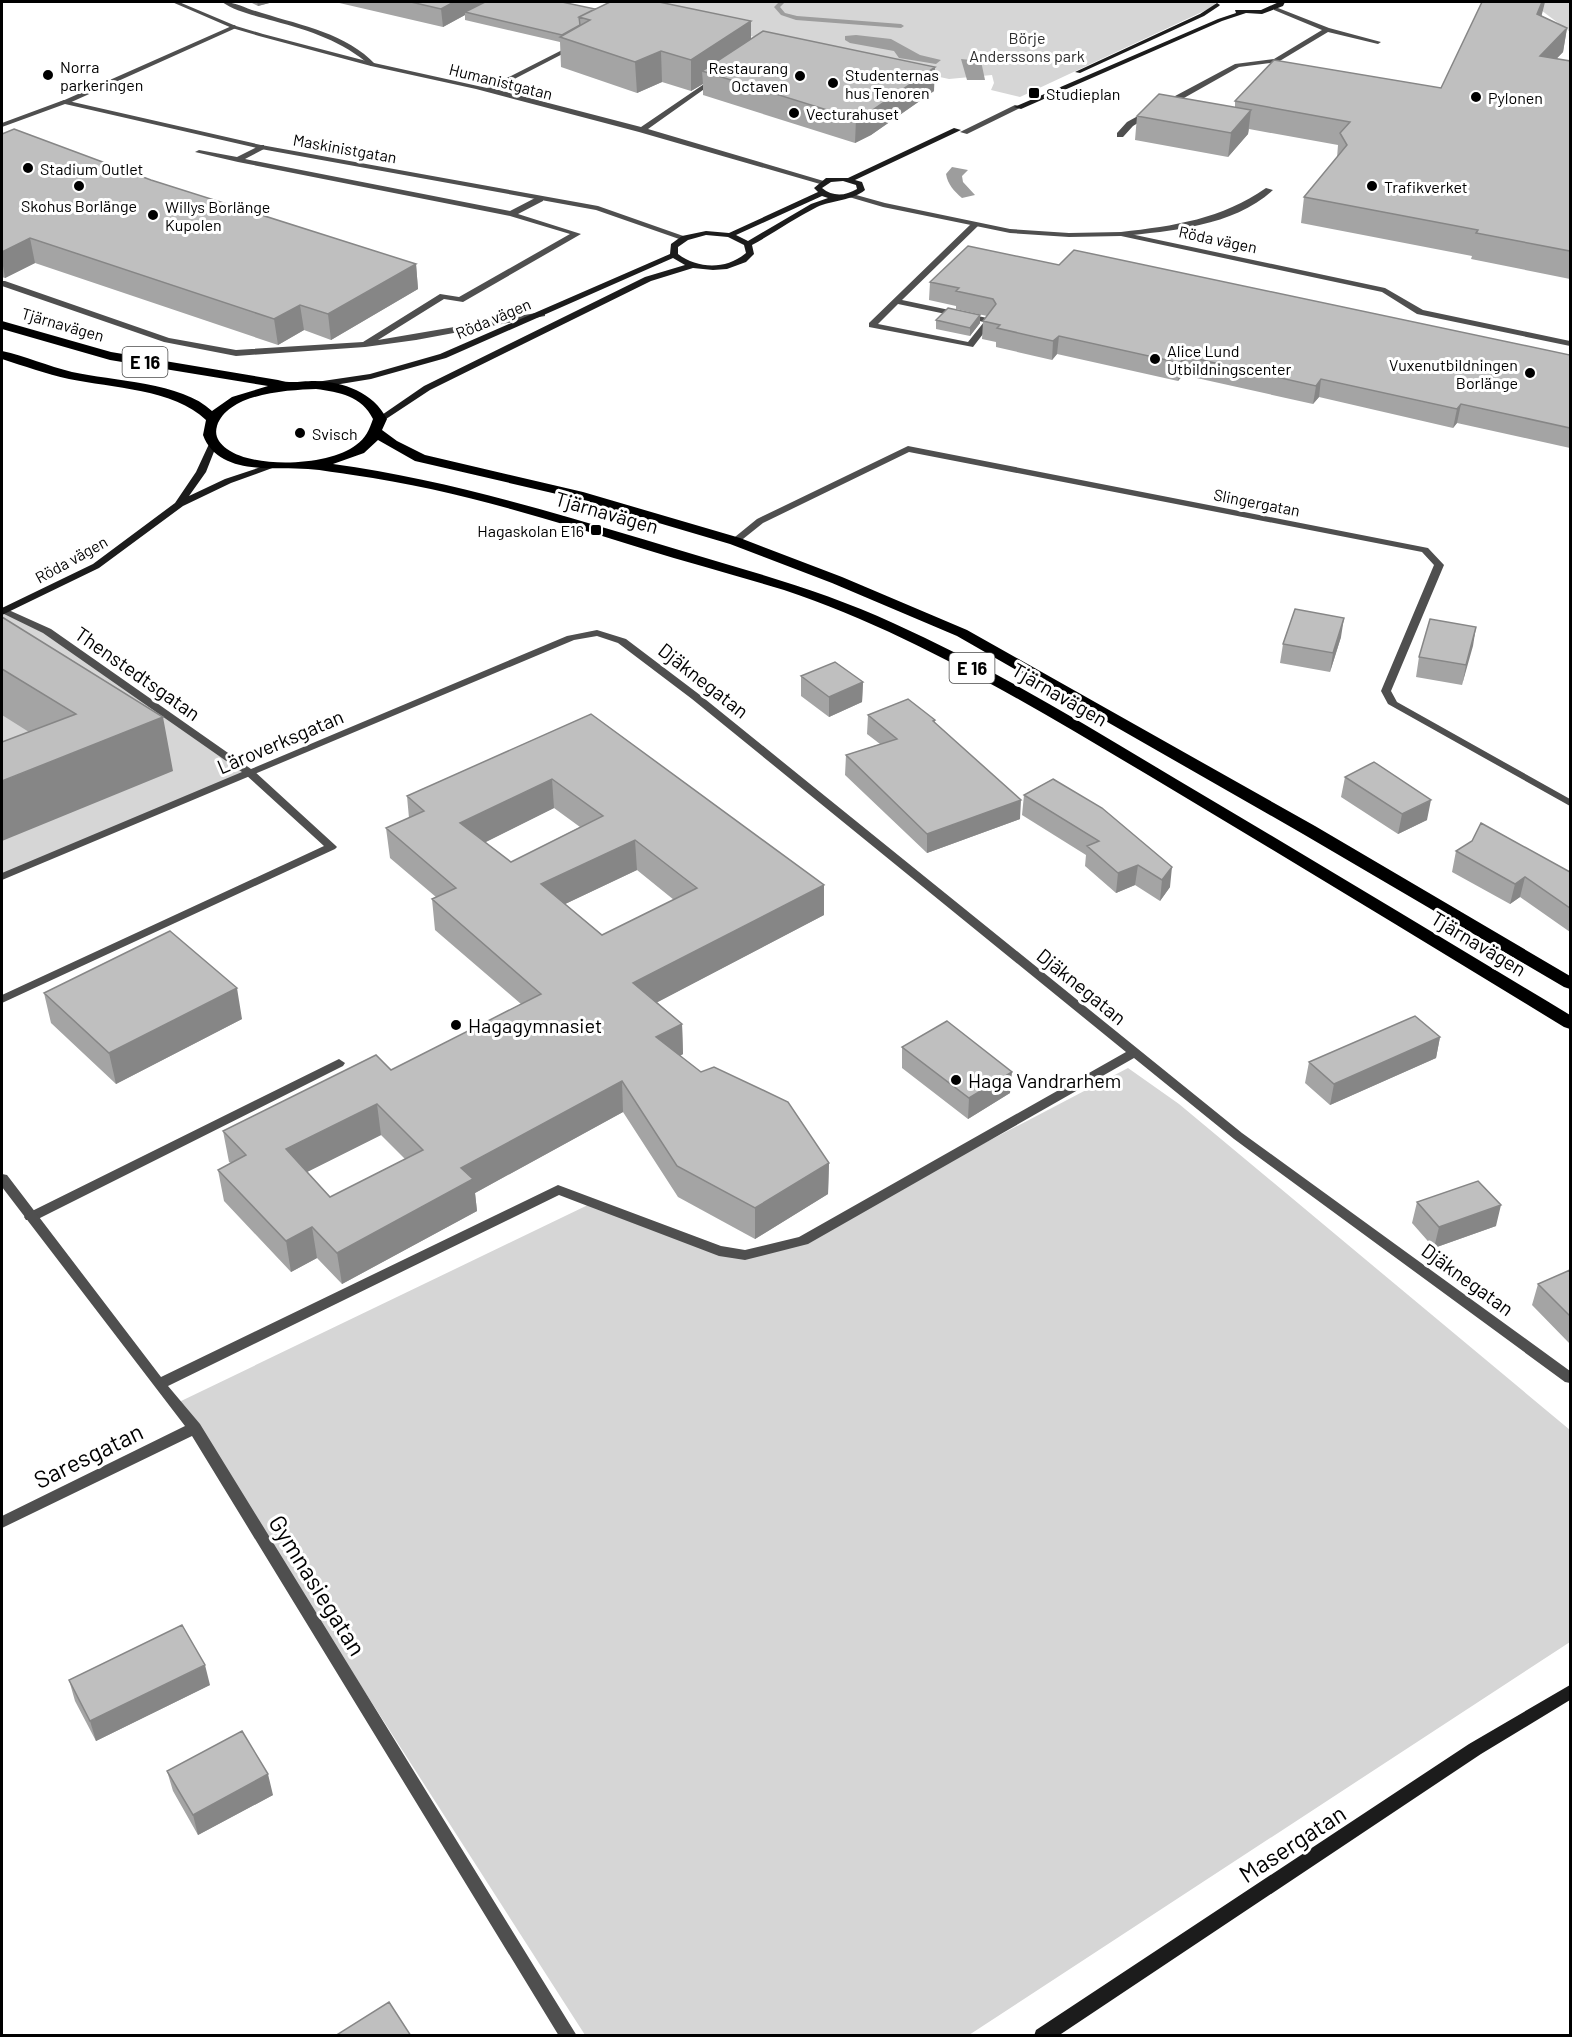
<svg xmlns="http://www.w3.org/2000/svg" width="1572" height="2037" font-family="Barlow,sans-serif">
<rect width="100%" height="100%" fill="#fff"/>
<path fill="#d6d6d6" d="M 660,2 L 1214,2 L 1217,5 L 1020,97 L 991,90 L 994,83 L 992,75 L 949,79 L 640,12 Z
M 1526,2 L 1570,2 L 1570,32 L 1533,4 Z
M 3,611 L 47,631 L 250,773 L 2,877 Z
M 1128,1068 L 1179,1104 L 1570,1430 L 1570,1642 L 969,2035 L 585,2035 L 179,1402 L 590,1204 L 742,1256 L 805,1240 L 872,1202 Z"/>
<path fill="#9d9d9d" d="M 856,35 L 891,39 L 920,55 L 941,60 L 936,64 L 899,58 L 894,51 L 850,43 L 845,40 L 845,36 Z
M 961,59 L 981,61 L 985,80 L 967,80 Z
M 952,167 L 968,170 L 962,176 L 963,182 L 975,195 L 962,198 C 954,191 948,185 946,174 Z"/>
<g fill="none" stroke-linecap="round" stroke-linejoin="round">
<path fill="#9d9d9d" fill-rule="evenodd" d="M 779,2 L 785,2 L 780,7 L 785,13 L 797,16 L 901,24 L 904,26 L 901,28 L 796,20 L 781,15 L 774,7 Z"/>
<path fill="#4f4f4f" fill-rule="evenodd" d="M 222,2 C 234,1 249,10 262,13 C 303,26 346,33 376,65 L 371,66 C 342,41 311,31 274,21 C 257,16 236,12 222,2 Z
M 1274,8 L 1278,8 L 1329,28 L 1381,42 L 1378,44 L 1328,32 L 1278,62 L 1239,67 L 1168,107 L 1162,107 L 1162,103 L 1235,64 L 1274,59 L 1322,30 L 1274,10 Z
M 234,25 L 236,26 L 236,28 L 67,104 L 60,102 Z
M 1147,111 L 1154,113 L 1133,126 L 1123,137 L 1117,137 L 1117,133 L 1127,122 Z
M 261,145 L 264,145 L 264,149 L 245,159 L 510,211 L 537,197 L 543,197 L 543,201 L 518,214 L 581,234 L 463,302 L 444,299 L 378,340 L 542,312 L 545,312 L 545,316 L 416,340 L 365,347 L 236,356 L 164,342 L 2,286 L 2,281 L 5,281 L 169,338 L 236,350 L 363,342 L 440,294 L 459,297 L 570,234 L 510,216 L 238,162 L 195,152 L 199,150 L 237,157 Z
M 1266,188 L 1273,190 C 1234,226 1171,231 1121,236 L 1117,234 L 1121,232 C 1174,226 1222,219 1266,188 Z
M 972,223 L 979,225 L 902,300 L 992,319 L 993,321 L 973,347 L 869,327 L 869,323 ZM 898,304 L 984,322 L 968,342 L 878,324 Z
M 250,770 L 254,771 L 335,845 L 337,847 L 335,849 L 2,1003 L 2,995 L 324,846 L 246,775 L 245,773 Z
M 339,1059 L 345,1063 L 343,1066 L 36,1220 L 26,1220 L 24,1217 L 26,1214 Z"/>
<path fill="#4f4f4f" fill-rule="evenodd" d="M 172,2 L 179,2 L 236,26 L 263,34 L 374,63 L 487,88 L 572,45 L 576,45 L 576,47 L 495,89 L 641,127 L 713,78 L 717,78 L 717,80 L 648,129 L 827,182 L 820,184 L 639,132 L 476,89 L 371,66 L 259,36 L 232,28 Z
M 64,100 L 261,145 L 598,206 L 689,238 L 682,240 L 596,210 L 261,149 L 65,104 L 2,127 L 2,123 Z
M 1015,105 L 1022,107 L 967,134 L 960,132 Z
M 849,193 L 885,203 L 1010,229 L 1069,233 L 1121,232 L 1385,288 L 1423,310 L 1570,341 L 1570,346 L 1417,314 L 1382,292 L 1121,236 L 1069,237 L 1010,233 L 883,207 L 849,197 Z
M 908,446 L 1428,548 L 1444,565 L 1391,691 L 1397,702 L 1570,799 L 1570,806 L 1388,704 L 1381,691 L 1434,565 L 1422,552 L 909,452 L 763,523 L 738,543 L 732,543 L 730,541 L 757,519 Z
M 2,607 L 51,629 L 251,769 L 567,636 L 597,630 L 626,639 L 700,695 L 1242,1133 L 1570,1371 L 1570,1383 L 1565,1382 L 1234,1139 L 1134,1058 L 808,1244 L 745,1260 L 719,1256 L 559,1195 L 168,1386 L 200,1424 L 577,2036 L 559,2036 L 192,1436 L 2,1528 L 2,1516 L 185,1426 L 2,1187 L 2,1174 L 7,1175 L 161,1377 L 558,1185 L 721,1246 L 745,1250 L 799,1237 L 1126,1052 L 692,699 L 618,643 L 597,636 L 574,640 L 2,880 L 2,873 L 242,772 L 43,633 L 2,613 Z"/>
<path fill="#1c1c1c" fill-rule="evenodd" d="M 1279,2 L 1285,2 L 1283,6 L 1262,14 L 1246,13 L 1222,21 L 1021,109 L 1014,107 L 1218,19 L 1236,13 L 1235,10 L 1261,10 Z
M 1217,3 L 1220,5 L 1219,6 L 1204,16 L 1080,73 L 1075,72 L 1200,14 Z
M 954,128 L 961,130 L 855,180 L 862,182 L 865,190 C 852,201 832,200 817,207 C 795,218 774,233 752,245 L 754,254 L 746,262 L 727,269 L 713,270 L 693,268 L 651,281 L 430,390 L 383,421 L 380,422 L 376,419 L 424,386 L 645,277 L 685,265 L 673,258 L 446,358 L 371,379 L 316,388 L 312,385 L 316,382 L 370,374 L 440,354 L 670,254 L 671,244 L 682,236 L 706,231 L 729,233 L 818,192 L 814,188 L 826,178 L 848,178 ZM 843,181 L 856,185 L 857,189 C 845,196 833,197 822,188 L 831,182 ZM 822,196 L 828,198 L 811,204 L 748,241 L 736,235 ZM 706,235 L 728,237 L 744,245 L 746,253 C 726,270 698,269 678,254 L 678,247 L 688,240 Z
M 213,441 L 217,444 L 206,472 L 189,496 L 225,479 L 270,464 L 275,467 L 231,483 L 183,506 L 99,568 L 2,615 L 2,608 L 93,564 L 175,503 L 196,472 L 209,444 Z
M 1570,1685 L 1570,1700 L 1481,1754 L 1058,2036 L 1034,2036 L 1036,2030 L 1469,1744 Z"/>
<path fill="#000" fill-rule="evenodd" d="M 2,321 L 111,352 L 278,380 C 292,384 299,381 315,381 C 344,382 373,392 387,419 L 382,430 L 397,441 L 425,455 L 583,492 L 740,538 L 842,577 L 967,630 L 1315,826 L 1570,976 L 1570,989 L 1564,987 L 1303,834 L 957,636 L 832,583 L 730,544 L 574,498 L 415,461 L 378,440 L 364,453 L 333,464 C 451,480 565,516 679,550 C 752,572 824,591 893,623 C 991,667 1084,724 1176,779 C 1308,857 1439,936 1570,1015 L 1570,1029 L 1564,1027 C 1425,942 1287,858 1148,775 C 1031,706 913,633 784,590 C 737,576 690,563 644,549 C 549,519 452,489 353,475 C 338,473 323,470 308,469 C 274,467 218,476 203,435 L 206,420 C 174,389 112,388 69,379 C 46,374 24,366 2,359 L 2,351 C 25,356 48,366 72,372 C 112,381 182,382 212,411 L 232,397 L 268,386 L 110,360 L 2,329 ZM 316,389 C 339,392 362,396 373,419 C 369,430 366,438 356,445 C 330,466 254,469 227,449 C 219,443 214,436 217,426 C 228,393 288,390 316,389 Z"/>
</g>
<path fill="#a4a4a4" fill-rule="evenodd" d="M 250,2 L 273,2 L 258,6 Z
M 335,2 L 484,2 L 595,9 L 751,38 L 934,91 L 871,135 L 855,143 L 703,95 L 703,84 L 691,91 L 662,82 L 637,93 L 561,67 L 560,42 L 465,20 L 465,15 L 443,27 Z
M 1542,14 L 1542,16 L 1567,28 L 1563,52 L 1556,59 L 1570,61 L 1570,279 L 1471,259 L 1472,256 L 1301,223 L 1304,197 L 1337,158 L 1338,145 L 1249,129 L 1248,134 L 1228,157 L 1135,140 L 1137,116 L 1235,107 L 1235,101 L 1441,88 Z
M 2,134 L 151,180 L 416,264 L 418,289 L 331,340 L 304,330 L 278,345 L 35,263 L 5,278 L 2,277 Z
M 1059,265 L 1570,355 L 1570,448 L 1457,423 L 1453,428 L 1319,397 L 1313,404 L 1183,375 L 1178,381 L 1057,354 L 1052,360 L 996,347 L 996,342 L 982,339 L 983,321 L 987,316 L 956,309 L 956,306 L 929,300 L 930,282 Z
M 980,315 L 980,323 L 970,336 L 936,329 L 936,320 Z
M 2,617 L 173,771 L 29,732 L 2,715 Z
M 1476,627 L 1462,685 L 1416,677 L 1419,657 Z
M 1341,637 L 1330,672 L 1280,663 L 1283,644 Z
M 801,676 L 863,682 L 862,702 L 829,717 L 801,696 Z
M 591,714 L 824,885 L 824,915 L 657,1002 L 682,1024 L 683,1054 L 680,1056 L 701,1072 L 829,1163 L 828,1194 L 755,1239 L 678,1197 L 623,1112 L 475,1193 L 477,1211 L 342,1284 L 317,1258 L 291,1272 L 224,1201 L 218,1170 L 231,1163 L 229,1162 L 223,1131 L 391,1070 L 521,1004 L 435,930 L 432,899 L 436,897 L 390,858 L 386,828 L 409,818 L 407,796 ZM 554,808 L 580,827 L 511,862 L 485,842 ZM 637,870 L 674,900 L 602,935 L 565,904 ZM 381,1135 L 405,1159 L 330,1197 L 307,1172 Z
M 868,715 L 935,720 L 935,723 L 1020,819 L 927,853 L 845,775 L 846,755 L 880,744 L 867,734 Z
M 1345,777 L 1427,820 L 1398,834 L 1341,797 Z
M 1053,779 L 1170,887 L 1160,901 L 1135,885 L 1116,893 L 1085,866 L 1086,855 L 1022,815 L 1024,795 Z
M 1456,851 L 1570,872 L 1570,932 L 1520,897 L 1510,904 L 1452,872 Z
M 44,993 L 242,1019 L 116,1084 L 51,1023 Z
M 1440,1037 L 1436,1058 L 1330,1105 L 1305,1083 L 1309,1062 Z
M 902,1047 L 1010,1093 L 968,1119 L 902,1068 Z
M 1417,1202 L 1496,1226 L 1434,1248 L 1412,1223 Z
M 1570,1270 L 1570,1344 L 1532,1305 L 1538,1284 Z
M 69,1680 L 210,1685 L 96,1741 L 75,1701 Z
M 167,1771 L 273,1795 L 198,1835 L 173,1791 Z"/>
<path fill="#868686" d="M 257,2 L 273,2 L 258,6 Z
M 454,2 L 484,2 L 484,4 L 465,12 L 465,15 L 443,27 L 441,9 Z
M 1542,2 L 1545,2 L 1542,14 L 1532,38 L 1537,14 Z
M 751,21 L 751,51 L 702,71 L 703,84 L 691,91 L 691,60 Z
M 1567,28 L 1563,52 L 1536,80 L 1540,56 Z
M 661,51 L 662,82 L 637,93 L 635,62 Z
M 935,67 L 934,91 L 871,135 L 855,143 L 856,119 Z
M 1251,110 L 1248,134 L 1228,157 L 1231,133 Z
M 30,238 L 35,263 L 5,278 L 2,260 L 2,252 Z
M 416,264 L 418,289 L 331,340 L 328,314 Z
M 300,305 L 304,330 L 278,345 L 274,319 Z
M 980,315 L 980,323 L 970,336 L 970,328 Z
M 1059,336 L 1057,354 L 1052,360 L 1053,341 Z
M 1185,356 L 1183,375 L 1178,381 L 1180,363 Z
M 1321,379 L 1319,397 L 1313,404 L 1316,386 Z
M 1461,404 L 1457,423 L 1453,428 L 1457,409 Z
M 1344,618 L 1341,637 L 1330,672 L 1333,653 Z
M 1476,627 L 1473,646 L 1462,685 L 1466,665 Z
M 863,682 L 862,702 L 829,717 L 829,697 Z
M 163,717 L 173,771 L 2,841 L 2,781 Z
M 552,779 L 554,808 L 464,853 L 460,823 Z
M 1021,800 L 1020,819 L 927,853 L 927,834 Z
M 1431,800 L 1427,820 L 1398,834 L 1402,814 Z
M 635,840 L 637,870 L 544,914 L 541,884 Z
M 1138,865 L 1135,885 L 1116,893 L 1118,873 Z
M 1172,867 L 1170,887 L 1160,901 L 1162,880 Z
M 1525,877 L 1520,897 L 1510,904 L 1515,884 Z
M 824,885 L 824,915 L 635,1014 L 633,983 Z
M 237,988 L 242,1019 L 116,1084 L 109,1053 Z
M 682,1024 L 683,1054 L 657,1068 L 656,1037 Z
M 1440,1037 L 1436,1058 L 1330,1105 L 1334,1084 Z
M 1012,1072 L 1010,1093 L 968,1119 L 969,1098 Z
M 622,1081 L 623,1112 L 475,1193 L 477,1211 L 342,1284 L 337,1253 L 461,1168 Z
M 377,1104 L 381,1135 L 291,1180 L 286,1149 Z
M 829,1163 L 828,1194 L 755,1239 L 755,1208 Z
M 1501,1205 L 1496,1226 L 1434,1248 L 1439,1227 Z
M 312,1227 L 317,1258 L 291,1272 L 286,1241 Z
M 205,1665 L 210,1685 L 96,1741 L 90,1721 Z
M 268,1774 L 273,1795 L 198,1835 L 193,1815 Z"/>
<path fill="#bfbfbf" stroke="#868686" stroke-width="1.5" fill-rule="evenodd" d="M 411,2 L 454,2 L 441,9 Z
M 485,2 L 562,2 L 595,9 L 579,17 L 580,25 L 562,35 L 465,12 Z
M 610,2 L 659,2 L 751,21 L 691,60 L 661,51 L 635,62 L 560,37 L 590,20 L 579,17 Z
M 1482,2 L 1542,2 L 1537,14 L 1567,28 L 1540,56 L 1570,61 L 1570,251 L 1476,233 L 1478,230 L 1304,197 L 1347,145 L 1340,133 L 1350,122 L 1235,101 L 1274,60 L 1441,88 Z
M 763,31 L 935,67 L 871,111 L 856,119 L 702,71 Z
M 1159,94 L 1251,110 L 1231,133 L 1137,116 Z
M 14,129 L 151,180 L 416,264 L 328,314 L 300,305 L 274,319 L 30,238 L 2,252 L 2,134 Z
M 968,246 L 1059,265 L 1074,250 L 1570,355 L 1570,428 L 1461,404 L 1457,409 L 1321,379 L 1316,386 L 1185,356 L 1180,363 L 1059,336 L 1053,341 L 997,328 L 1000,325 L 983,321 L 996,304 L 993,299 L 956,291 L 959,288 L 930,282 Z
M 948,308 L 980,315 L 970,328 L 936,320 Z
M 1295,609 L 1344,618 L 1333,653 L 1283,644 Z
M 2,617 L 163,717 L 2,781 L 2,742 L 76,714 L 2,669 Z
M 1430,619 L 1476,627 L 1466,665 L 1419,657 Z
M 835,662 L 863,682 L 829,697 L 801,676 Z
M 908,699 L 935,720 L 933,721 L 1021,800 L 927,834 L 846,755 L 897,739 L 868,715 Z
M 591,714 L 824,885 L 633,983 L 682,1024 L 656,1037 L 701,1072 L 714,1067 L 788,1102 L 829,1163 L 755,1208 L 677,1166 L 622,1081 L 461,1168 L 473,1179 L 337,1253 L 312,1227 L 286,1241 L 218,1170 L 246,1155 L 223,1131 L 376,1055 L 391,1070 L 541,994 L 432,899 L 456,888 L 386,828 L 424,811 L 407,796 ZM 552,779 L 603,816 L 511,862 L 460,823 ZM 635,840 L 697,888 L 602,935 L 541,884 ZM 377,1104 L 423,1150 L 330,1197 L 286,1149 Z
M 1374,762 L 1431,800 L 1402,814 L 1345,777 Z
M 1053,779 L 1102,808 L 1172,867 L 1162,880 L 1138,865 L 1118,873 L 1087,846 L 1099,841 L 1024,795 Z
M 1481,823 L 1570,872 L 1570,908 L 1525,877 L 1515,884 L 1456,851 L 1472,841 Z
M 170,931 L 237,988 L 109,1053 L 44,993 Z
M 1415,1016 L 1440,1037 L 1334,1084 L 1309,1062 Z
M 947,1021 L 1012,1072 L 969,1098 L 902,1047 Z
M 1478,1181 L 1501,1205 L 1439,1227 L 1417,1202 Z
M 1570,1270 L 1570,1316 L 1538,1284 Z
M 182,1625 L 205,1665 L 90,1721 L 69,1680 Z
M 242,1731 L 268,1774 L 193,1815 L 167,1771 Z
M 389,2002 L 411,2036 L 335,2036 Z"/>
<g fill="#000" stroke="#fff" stroke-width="2">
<circle cx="48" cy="75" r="6"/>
<circle cx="800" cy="76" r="6"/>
<circle cx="833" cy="83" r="6"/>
<rect x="1028" y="87" width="12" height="12" rx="3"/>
<circle cx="1476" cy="97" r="6"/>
<circle cx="794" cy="113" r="6"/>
<circle cx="28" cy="168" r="6"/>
<circle cx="79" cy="186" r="6"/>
<circle cx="1372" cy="186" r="6"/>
<circle cx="153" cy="215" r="6"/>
<circle cx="1155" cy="359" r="6"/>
<circle cx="1530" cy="373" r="6"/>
<circle cx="300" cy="433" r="6"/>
<rect x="590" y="524" width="12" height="12" rx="3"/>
<circle cx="456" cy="1025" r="6"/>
<circle cx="956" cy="1080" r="6"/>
</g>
<g text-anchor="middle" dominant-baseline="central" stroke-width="6" stroke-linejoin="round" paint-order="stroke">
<g font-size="16" fill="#2d2d2d" stroke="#fff">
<text x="1027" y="37">Börje<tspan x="1027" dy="18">Anderssons park</tspan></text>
</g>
<g font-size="16" fill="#000" stroke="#fff" text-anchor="start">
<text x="60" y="66">Norra<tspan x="60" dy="18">parkeringen</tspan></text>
<text x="788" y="67" text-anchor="end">Restaurang<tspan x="788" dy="18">Octaven</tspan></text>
<text x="845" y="74">Studenternas<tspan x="845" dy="18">hus Tenoren</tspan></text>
<text x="1046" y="93">Studieplan</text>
<text x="1488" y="97">Pylonen</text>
<text x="806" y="113">Vecturahuset</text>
<text x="40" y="168">Stadium Outlet</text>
<text x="1384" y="186">Trafikverket</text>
<text x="79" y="205" text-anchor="middle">Skohus Borlänge</text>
<text x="165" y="206">Willys Borlänge<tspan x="165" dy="18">Kupolen</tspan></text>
<text x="1167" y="350">Alice Lund<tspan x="1167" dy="18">Utbildningscenter</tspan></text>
<text x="1518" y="364" text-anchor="end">Vuxenutbildningen<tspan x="1518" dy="18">Borlänge</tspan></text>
<text x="312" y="433">Svisch</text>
<text x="584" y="530" text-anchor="end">Hagaskolan E16</text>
</g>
<g font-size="16" fill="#000" stroke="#fff">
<text transform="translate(501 81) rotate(14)">Humanistgatan</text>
<text transform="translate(345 148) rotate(10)">Maskinistgatan</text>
<text transform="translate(1218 239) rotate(12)">Röda vägen</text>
<text transform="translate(493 318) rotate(-23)">Röda vägen</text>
<text transform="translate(63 324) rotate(16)">Tjärnavägen</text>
<text transform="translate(1257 502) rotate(11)">Slingergatan</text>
<text transform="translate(71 559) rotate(-29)">Röda vägen</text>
</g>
<g fill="#fff" stroke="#4c4c4c" stroke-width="1.5">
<rect x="122.5" y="347" width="45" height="30" rx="4.5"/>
<rect x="949.5" y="653" width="45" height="30" rx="4.5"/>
</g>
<g font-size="18" font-weight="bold" fill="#000">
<text x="145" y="362">E 16</text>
<text x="972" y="668">E 16</text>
</g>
<g font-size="20" fill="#000" stroke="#fff">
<text transform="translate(607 512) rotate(16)">Tjärnavägen</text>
<text transform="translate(138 673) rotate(35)">Thenstedtsgatan</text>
<text transform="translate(704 680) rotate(38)">Djäknegatan</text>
<text transform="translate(1060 694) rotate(30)">Tjärnavägen</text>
<text transform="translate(280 741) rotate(-23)">Läroverksgatan</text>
<text transform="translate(1479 943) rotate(31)">Tjärnavägen</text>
<text transform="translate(1082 986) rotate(39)">Djäknegatan</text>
<text transform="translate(1468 1279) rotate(36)">Djäknegatan</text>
</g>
<g font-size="20" fill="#000" stroke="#fff" text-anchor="start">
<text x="468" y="1025">Hagagymnasiet</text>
<text x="968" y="1080">Haga Vandrarhem</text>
</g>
<g font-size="24" fill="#000" stroke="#fff">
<text transform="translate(88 1455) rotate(-26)">Saresgatan</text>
<text transform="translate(318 1585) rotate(58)">Gymnasiegatan</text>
<text transform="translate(1292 1843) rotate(-33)">Masergatan</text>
</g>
</g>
<rect width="1572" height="2037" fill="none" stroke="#000000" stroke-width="6"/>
</svg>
